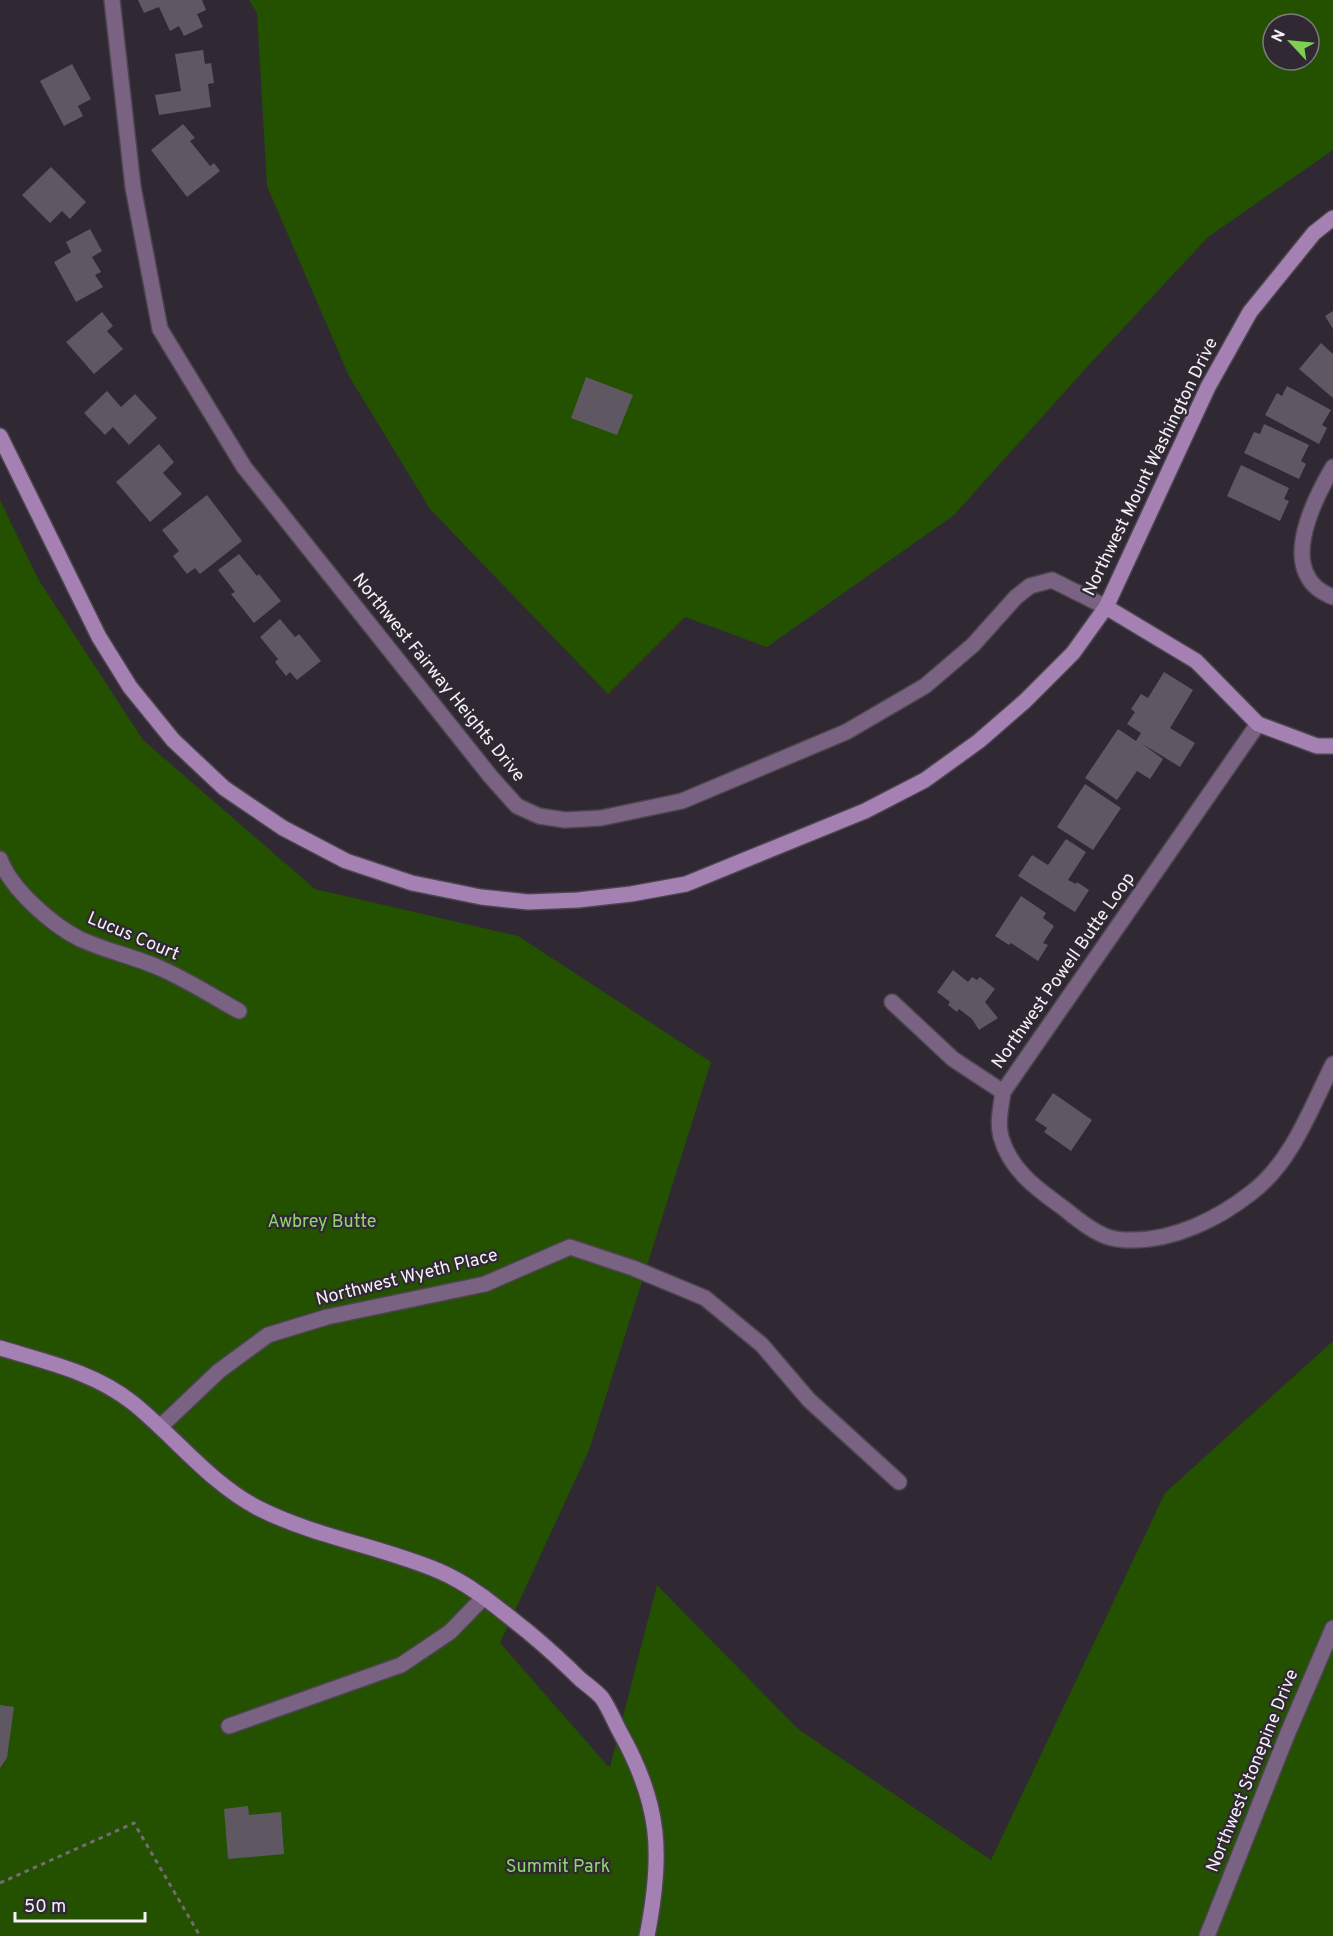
<svg xmlns="http://www.w3.org/2000/svg" width="1333" height="1936" font-family="Overpass,sans-serif">
<rect width="100%" height="100%" fill="#302933"/>
<path fill="#235100" fill-rule="evenodd" d="M 249,0 L 1333,0 L 1333,150 L 1208,237 L 1086,368 L 954,515 L 767,647 L 685,617 L 608,694 L 430,509 L 349,376 L 267,186 L 257,13 ZM 1273,24 L 1309,24 L 1309,60 L 1273,60 Z
M 0,500 L 38,579 L 143,740 L 315,889 L 518,936 L 711,1062 L 589,1450 L 500,1643 L 607,1765 L 600,1769 L 608,1765 L 610,1767 L 657,1585 L 798,1729 L 991,1860 L 1165,1493 L 1333,1341 L 1333,1936 L 0,1936 Z"/>
<path fill="#5f5762" d="M 138,0 L 202,0 L 206,10 L 197,14 L 203,27 L 184,36 L 179,26 L 170,31 L 159,7 L 144,13 Z
M 203,50 L 205,64 L 211,63 L 214,83 L 208,84 L 211,107 L 159,115 L 155,95 L 181,91 L 175,54 Z
M 72,64 L 91,99 L 78,106 L 83,116 L 64,126 L 40,81 Z
M 183,124 L 195,138 L 190,141 L 210,166 L 214,163 L 220,171 L 187,197 L 151,150 Z
M 51,167 L 86,202 L 70,219 L 62,211 L 50,223 L 22,195 Z
M 90,229 L 102,251 L 92,257 L 101,272 L 95,275 L 103,287 L 76,302 L 54,262 L 71,252 L 66,242 Z
M 1333,311 L 1333,329 L 1325,316 Z
M 102,312 L 113,326 L 107,331 L 123,349 L 94,374 L 66,342 Z
M 1321,343 L 1333,354 L 1333,398 L 1299,369 Z
M 586,377 L 633,395 L 617,435 L 571,418 Z
M 1287,386 L 1331,410 L 1322,425 L 1327,428 L 1319,444 L 1265,415 L 1277,393 L 1282,396 Z
M 107,391 L 121,407 L 135,394 L 157,418 L 129,445 L 113,427 L 105,435 L 84,413 Z
M 1264,424 L 1309,445 L 1301,461 L 1306,464 L 1299,479 L 1244,453 L 1254,432 L 1260,434 Z
M 159,444 L 174,462 L 163,473 L 182,494 L 150,522 L 116,482 Z
M 1241,465 L 1289,488 L 1284,499 L 1289,501 L 1280,521 L 1227,496 Z
M 207,495 L 242,541 L 200,574 L 195,568 L 187,574 L 173,556 L 179,551 L 162,530 Z
M 239,554 L 257,576 L 259,574 L 281,601 L 254,623 L 231,594 L 235,592 L 218,570 Z
M 280,619 L 295,637 L 299,634 L 321,661 L 297,680 L 290,672 L 286,676 L 275,662 L 278,659 L 260,637 Z
M 1164,672 L 1193,690 L 1170,728 L 1195,743 L 1180,767 L 1141,743 L 1163,759 L 1150,779 L 1137,771 L 1117,800 L 1085,778 L 1118,729 L 1136,741 L 1141,733 L 1127,724 L 1135,712 L 1131,709 L 1141,694 L 1148,698 Z
M 1085,784 L 1121,808 L 1093,850 L 1057,827 Z
M 1066,839 L 1086,852 L 1068,880 L 1076,884 L 1077,882 L 1089,890 L 1075,912 L 1018,876 L 1032,855 L 1048,865 Z
M 1021,896 L 1046,913 L 1043,918 L 1054,926 L 1043,943 L 1048,945 L 1038,961 L 1011,943 L 1009,945 L 995,936 Z
M 953,970 L 968,982 L 972,977 L 977,980 L 980,977 L 995,989 L 985,1002 L 998,1018 L 979,1030 L 972,1019 L 959,1009 L 957,1012 L 948,1005 L 950,1002 L 937,992 Z
M 1053,1093 L 1092,1120 L 1071,1151 L 1044,1132 L 1047,1128 L 1035,1120 Z
M 0,1705 L 14,1707 L 7,1758 L 0,1768 Z
M 248,1806 L 249,1815 L 281,1812 L 284,1854 L 228,1859 L 224,1809 Z"/>
<g fill="none" stroke-linecap="round" stroke-linejoin="round">
<g stroke="#4c454e" stroke-width="18">
<path id="street" d="M 112,0 L 133,187 L 160,329 L 244,467 L 491,777 L 517,806 L 539,816 L 565,820 L 601,818 L 682,801 L 846,732 L 925,686 L 973,645 L 1016,597 L 1030,586 L 1052,580 L 1106,607
M 1333,467 C 1317,494 1290,547 1308,577 C 1313,587 1323,593 1333,597
M 1258,724 L 1003,1092 C 1001,1108 997,1122 1001,1137 C 1011,1172 1039,1190 1066,1210 C 1078,1220 1093,1232 1108,1237 C 1114,1239 1124,1240 1130,1240 C 1173,1241 1218,1219 1251,1193 C 1292,1162 1311,1108 1333,1064
M 0,859 C 11,889 52,925 80,939 C 106,951 136,957 162,969 C 189,981 214,997 239,1011
M 892,1002 L 953,1059 L 1003,1092
M 160,1427 L 219,1371 L 268,1335 L 327,1317 L 485,1284 L 570,1247 L 633,1268 L 705,1298 L 762,1345 L 809,1400 L 899,1482
M 229,1726 L 401,1665 L 450,1632 L 484,1597
M 1207,1936 L 1287,1735 L 1333,1628"/>
</g>
<g stroke="#4c454e" stroke-width="18">
<path id="secondary" d="M 0,436 L 99,637 L 130,687 L 173,740 L 224,788 L 283,828 L 346,861 L 412,883 L 481,897 L 528,902 L 578,900 L 631,894 L 686,884 L 865,811 L 925,780 L 979,741 L 1025,701 L 1073,653 L 1106,607 L 1208,387 L 1250,312 L 1314,233 L 1333,218
M 1106,607 L 1196,661 L 1258,724 L 1317,746 L 1333,746
M 0,1348 C 46,1362 94,1372 133,1403 C 174,1436 210,1483 258,1508 C 315,1537 380,1546 439,1571 C 472,1585 499,1609 527,1631 C 545,1646 563,1662 580,1679 C 587,1685 596,1691 602,1698 C 609,1708 614,1721 620,1732 C 661,1805 663,1855 647,1936"/>
</g>
<path stroke="#726c75" stroke-width="3" stroke-dasharray="4.5 4.5" stroke-linecap="butt" d="M 0,1883 L 134,1823 L 200,1936"/>
<use href="#street" stroke="#796282" stroke-width="15"/>
<use href="#secondary" stroke="#a480b3" stroke-width="15"/>
</g>
<g text-anchor="middle" dominant-baseline="central" stroke-width="4.5" stroke-linejoin="round" paint-order="stroke">
<g font-size="18" fill="#f5f0f7" stroke="#302933">
<text transform="translate(1151 467) rotate(-64)">Northwest Mount Washington Drive</text>
<text transform="translate(438 678) rotate(51)">Northwest Fairway Heights Drive</text>
<text transform="translate(133 937) rotate(23)">Lucus Court</text>
<text transform="translate(1064 971) rotate(-55)">Northwest Powell Butte Loop</text>
<text transform="translate(407 1278) rotate(-14)">Northwest Wyeth Place</text>
<text transform="translate(1253 1771) rotate(-68)">Northwest Stonepine Drive</text>
</g>
<g font-size="18" fill="#90d66d" stroke="#302933">
<text x="322" y="1222">Awbrey Butte</text>
<text x="558" y="1867">Summit Park</text>
</g>
</g>
<g transform="translate(1291 42) rotate(296)"><circle r="28" fill="#302933" stroke="#7f7981" stroke-width="1.5"/>
<path d="M0-4.5L10 22L0 15L-10 22Z" fill="#7fd052"/>
<text y="-9" font-size="16" font-weight="bold" text-anchor="middle" fill="#f5f0f7">N</text>
</g>
<path d="M15 1912v9h130v-9" fill="none" stroke="#f5f0f7" stroke-width="3"/>
<text x="24" y="1912" font-size="18" fill="#f5f0f7" stroke="#302933" stroke-width="4.5" paint-order="stroke">50 m</text>
</svg>
